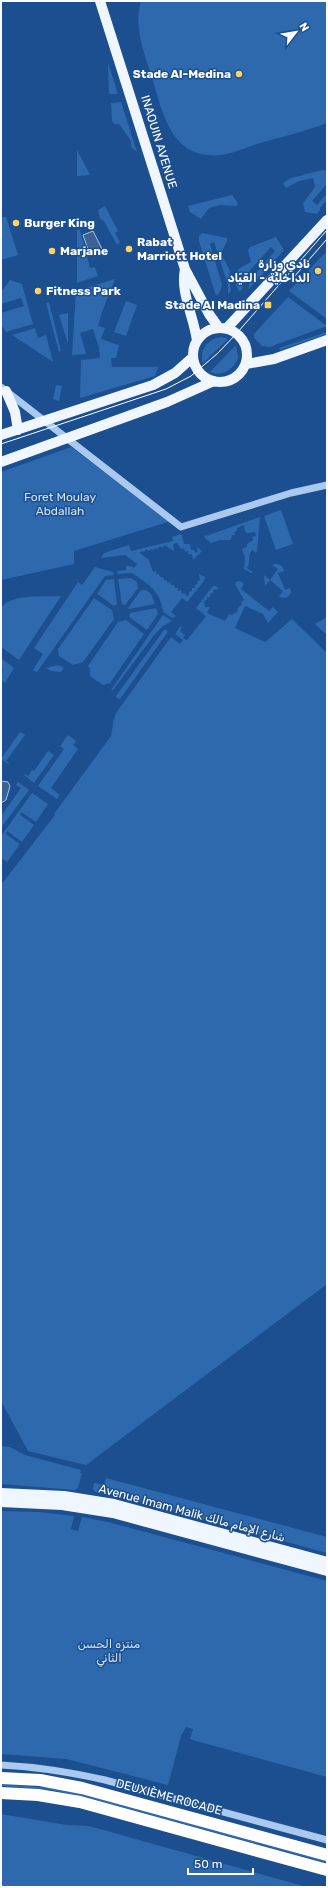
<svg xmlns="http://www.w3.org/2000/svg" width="328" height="1888" font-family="Rubik,'Noto Sans Arabic',sans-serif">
<rect width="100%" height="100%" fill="#1b4f8f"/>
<path fill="#2e69ad" d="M 141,1 L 327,1 L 327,123 C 304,132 280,137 257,144 C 246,148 234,153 222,155 C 173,160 164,118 153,81 C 145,55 133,28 141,1 Z
M 108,63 L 118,94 L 109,94 Z
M 121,102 L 137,152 L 131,147 L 131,141 L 119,124 L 115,124 L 112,121 L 111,103 Z
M 77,150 L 90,175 L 77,176 Z
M 323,170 L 327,171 L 327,184 L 312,201 L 317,205 L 327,193 L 327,200 L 320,208 L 320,210 L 317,214 L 305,212 L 303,203 L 315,187 L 313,178 L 299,181 L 286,188 L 283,183 L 291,178 Z
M 232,195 L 238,203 L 237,206 L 220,205 L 209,208 L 201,219 L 190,212 L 188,206 Z
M 105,206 L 118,231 L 115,233 L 120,242 L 117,245 L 104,221 L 100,219 L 98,210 Z
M 3,217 L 6,217 L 18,255 L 1,260 L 1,221 Z
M 77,230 L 80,230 L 90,268 L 95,267 L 98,276 L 77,283 Z
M 202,233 L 227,238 L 227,241 L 221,253 L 230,271 L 229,277 L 231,291 L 228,294 L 228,285 L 214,242 L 210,244 L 222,285 L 220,292 L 216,296 L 199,241 L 199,236 Z
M 276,237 L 284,250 L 248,290 L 250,280 L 275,251 L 271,247 L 244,277 L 242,290 L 239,291 L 236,285 L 238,269 L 251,262 L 248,250 L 250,247 Z
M 327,251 L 327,319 L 289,291 Z
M 115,279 L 102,312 L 98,326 L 105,328 L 101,339 L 119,345 L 116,358 L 111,358 L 112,367 L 158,367 L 155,376 L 80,398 L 81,360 L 100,358 L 99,348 L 93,329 L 80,333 L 86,354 L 72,355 L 76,291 Z
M 10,280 L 22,284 L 33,324 L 6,332 L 1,325 L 1,313 L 24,306 L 21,298 L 1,304 L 1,292 Z
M 288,297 L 327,326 L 270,347 L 262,346 L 254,338 L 254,334 Z
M 126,301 L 137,305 L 126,336 L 114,332 Z
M 49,302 L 61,351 L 59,352 L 46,303 Z
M 68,313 L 68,344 L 59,315 Z
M 35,328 L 38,338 L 46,335 L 53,362 L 12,335 Z
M 327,332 L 327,334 L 280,350 L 279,348 Z
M 222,337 L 228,339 L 203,363 C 199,350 208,338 222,337 Z
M 236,345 L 238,358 C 233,370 222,377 210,372 Z
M 56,385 L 62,386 L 59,401 L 53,399 Z
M 71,447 L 171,521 L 74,551 L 74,564 L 1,580 L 1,472 Z
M 281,510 L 293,544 L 276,550 L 264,516 Z
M 260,517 L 257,551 L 256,553 L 252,550 C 247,556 251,561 247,568 L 253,572 L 251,573 L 244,569 L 245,558 L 242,549 L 247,547 L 247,544 L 253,540 L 252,537 L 256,536 L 255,532 L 247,533 L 245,531 L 244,525 L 237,528 L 237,531 L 234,532 L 235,535 L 232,535 L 231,540 L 220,540 L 211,543 L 205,538 L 204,535 L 206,536 Z
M 180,534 L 182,535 L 184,544 L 190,544 L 191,550 L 194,550 L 195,553 L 198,552 L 197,547 L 202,551 L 193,560 L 192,554 L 188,554 L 188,551 L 185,552 L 184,548 L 181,549 L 177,543 L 173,544 L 174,551 L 164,545 L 163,548 L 160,546 L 158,549 L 155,548 L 153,550 L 151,549 L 149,551 L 146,549 L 144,552 L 142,551 L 140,553 L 149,560 L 153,572 L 156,571 L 156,574 L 159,574 L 160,577 L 163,577 L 164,580 L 167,580 L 167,583 L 170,582 L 171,585 L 174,585 L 175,588 L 178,588 L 178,591 L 181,590 L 182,594 L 185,593 L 186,596 L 189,595 L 189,592 L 192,591 L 192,588 L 195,588 L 195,585 L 198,584 L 197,581 L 200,580 L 199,574 L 205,577 L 204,581 L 187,602 L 182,598 L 171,612 L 176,616 L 172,618 L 163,612 C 160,590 149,585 132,573 L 118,574 L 117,571 L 126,570 L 126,566 L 131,566 L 134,568 L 137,564 L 125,555 L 101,558 L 104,553 L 129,545 L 131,551 L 173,541 L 172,537 Z
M 275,564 C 280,564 283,566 284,571 L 278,573 L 285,590 L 290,588 L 291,593 L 286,598 L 279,597 L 283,591 L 270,580 L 265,586 L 264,575 L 270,580 L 278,569 L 272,565 Z
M 95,567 L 113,572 L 114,575 L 105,576 L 37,672 L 33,670 L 43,654 L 34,648 L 78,582 L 82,585 Z
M 131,578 L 137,582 L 138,588 L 125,605 L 122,604 L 118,579 Z
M 114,579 L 117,604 L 114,606 L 97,594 L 106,580 Z
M 240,581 L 244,584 L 241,589 L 269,611 L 273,607 L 278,612 L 268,623 L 263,614 L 245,606 L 235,628 L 265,642 L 292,619 L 327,653 L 327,1284 L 86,1465 L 28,1451 L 1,1401 L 1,885 L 55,815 L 54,814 L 111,736 L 114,719 L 116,713 L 171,637 L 180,644 L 183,640 L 175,634 L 181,626 L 182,627 L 180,631 L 185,635 L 183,638 L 187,640 L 206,616 L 196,608 L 213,586 L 216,586 L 219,589 L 213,590 L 213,593 L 210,594 L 210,597 L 207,597 L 207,600 L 204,601 L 205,607 L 210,607 L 207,613 L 225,621 L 229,614 L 232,615 L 238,611 L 237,609 L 242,604 L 241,602 L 244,600 L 235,584 L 236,582 Z
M 141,590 L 146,590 L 151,594 L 155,604 L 129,609 L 128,608 Z
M 61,596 L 19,660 L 1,647 C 1,636 0,621 1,610 C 5,593 47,597 61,596 Z
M 94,598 L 112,610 L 114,619 L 83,662 L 73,665 L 59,656 L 58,649 Z
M 156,608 L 158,614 L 147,630 L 129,617 L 130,613 Z
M 163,615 L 172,621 L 163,626 L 155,634 L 113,690 L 111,690 Z
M 327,617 L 327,635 L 315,624 Z
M 126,620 L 144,634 L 110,683 L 103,685 L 90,676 L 90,669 L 88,666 L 118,622 Z
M 164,630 L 167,630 L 167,633 L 120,699 L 117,698 L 116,696 Z
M 1,658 L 14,668 L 5,683 L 1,680 L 3,669 L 1,668 Z
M 58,665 L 64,668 L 61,672 L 51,671 L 46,668 Z
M 20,732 L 25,735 L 6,761 L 9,763 L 8,764 L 1,759 Z
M 68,735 L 76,741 L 73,745 L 78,749 L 51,788 L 60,795 L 57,799 L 38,786 L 64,749 L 60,746 Z
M 48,751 L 54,755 L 34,783 L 24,775 L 25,774 L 28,776 L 32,770 L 34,771 Z
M 18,782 L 29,790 L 1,828 L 1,816 L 21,788 L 16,785 Z
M 32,793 L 48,804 L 36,822 L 21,812 L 20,815 L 34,825 L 22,842 L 7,831 L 6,834 L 20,844 L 7,862 L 1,858 L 1,836 Z
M 1,1446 L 10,1447 L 25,1455 L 81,1470 L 80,1473 L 82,1473 L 78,1488 L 75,1490 L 1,1484 Z
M 106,1478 L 327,1537 L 327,1553 L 129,1499 L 95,1492 L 93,1489 L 94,1483 L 104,1485 Z
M 1,1511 L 39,1512 L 74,1516 L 71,1529 L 78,1531 L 82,1517 L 108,1522 L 327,1581 L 327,1777 L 196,1741 L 190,1739 L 193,1729 L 186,1727 L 181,1736 L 168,1785 L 66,1759 L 1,1754 Z
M 1,1784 L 51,1788 L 85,1794 L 327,1860 L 327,1863 L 85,1797 L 50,1790 L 1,1786 Z
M 1,1814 L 67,1825 L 89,1826 L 307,1887 L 1,1887 Z"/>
<path fill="#3c6290" stroke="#9cc4f0" d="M 93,231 L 103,251 L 90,255 L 83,235 Z
M 1,781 L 8,782 L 10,786 L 6,800 L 1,803 Z"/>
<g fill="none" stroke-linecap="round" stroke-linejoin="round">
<path stroke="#a9c9ee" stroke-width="7" d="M 1,387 L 181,527 L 291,493 L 327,485
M 1,1765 C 37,1767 70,1772 105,1780 L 327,1840"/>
<path stroke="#f0f6ff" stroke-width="10" d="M 100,1 L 185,269 L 209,314 L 219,328
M 185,269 C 180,293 194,316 197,341
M193 355a27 27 0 1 1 54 0a27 27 0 1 1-54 0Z
M 227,328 L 327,220
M 246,364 L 274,359 L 327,340
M 6,391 L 15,412 L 18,430
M 1,435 L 153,385 L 175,373 L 193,357
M 1,462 L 167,402 L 214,381
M 1,1493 L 64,1496 L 114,1504 L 327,1562
M 1,1502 L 62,1505 L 113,1513 L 327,1571"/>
<path stroke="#fff" stroke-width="12" d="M 1,1778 L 40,1780 L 82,1788 L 327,1855
M 1,1793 L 38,1795 L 80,1802 L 327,1870"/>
<path stroke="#fff" stroke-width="1" d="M 294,277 L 327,239
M 1,444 L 166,389 L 191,376 L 218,353 L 237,333 L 327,230"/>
</g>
<g fill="#ffd166" stroke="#1b4f8f" stroke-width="1.5">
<circle cx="239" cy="74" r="4"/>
<circle cx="16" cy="223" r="4"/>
<circle cx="129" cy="249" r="4"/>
<circle cx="52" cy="251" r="4"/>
<circle cx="318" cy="271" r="4"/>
<circle cx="38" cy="291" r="4"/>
<rect x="264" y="301" width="8" height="8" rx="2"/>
</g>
<g text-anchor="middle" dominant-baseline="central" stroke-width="3" stroke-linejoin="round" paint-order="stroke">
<g font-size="12" font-weight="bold" fill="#fff" stroke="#1b4f8f" text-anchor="start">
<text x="231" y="74" text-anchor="end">Stade Al-Medina</text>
<text x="24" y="223">Burger King</text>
<text x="137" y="242">Rabat<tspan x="137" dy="14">Marriott Hotel</tspan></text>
<text x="60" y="251">Marjane</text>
<text x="310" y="264" text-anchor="end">نادي وزارة<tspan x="310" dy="14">الداخلية - القيّاد</tspan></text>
<text x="46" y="291">Fitness Park</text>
<text x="260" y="305" text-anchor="end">Stade Al Madina</text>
</g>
<g font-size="12" fill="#fff" stroke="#1b4f8f">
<text transform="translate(159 142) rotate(73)">INAOUIN AVENUE</text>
<text transform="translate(192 1513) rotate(15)">Avenue Imam Malik شارع الإمام مالك</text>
<text transform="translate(169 1797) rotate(15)">DEUXIÈME ROCADE</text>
</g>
<g font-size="12" fill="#cfe3fa" stroke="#1b4f8f">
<text x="60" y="497">Foret Moulay<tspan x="60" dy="14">Abdallah</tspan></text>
<text x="109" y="1644">منتزه الحسن<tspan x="109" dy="14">الثاني</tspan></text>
</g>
</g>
<rect width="328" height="1888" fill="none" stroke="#ffffff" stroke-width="4"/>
<g transform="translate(296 32) rotate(59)" stroke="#1b4f8f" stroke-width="3" paint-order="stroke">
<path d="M0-3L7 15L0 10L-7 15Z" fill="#ffffff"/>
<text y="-6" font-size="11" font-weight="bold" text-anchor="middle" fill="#ffffff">N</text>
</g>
<path d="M188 1868v6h65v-6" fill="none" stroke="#ffffff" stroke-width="2"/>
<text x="194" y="1868" font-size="12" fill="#ffffff" stroke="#1b4f8f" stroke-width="3" paint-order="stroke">50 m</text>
</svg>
